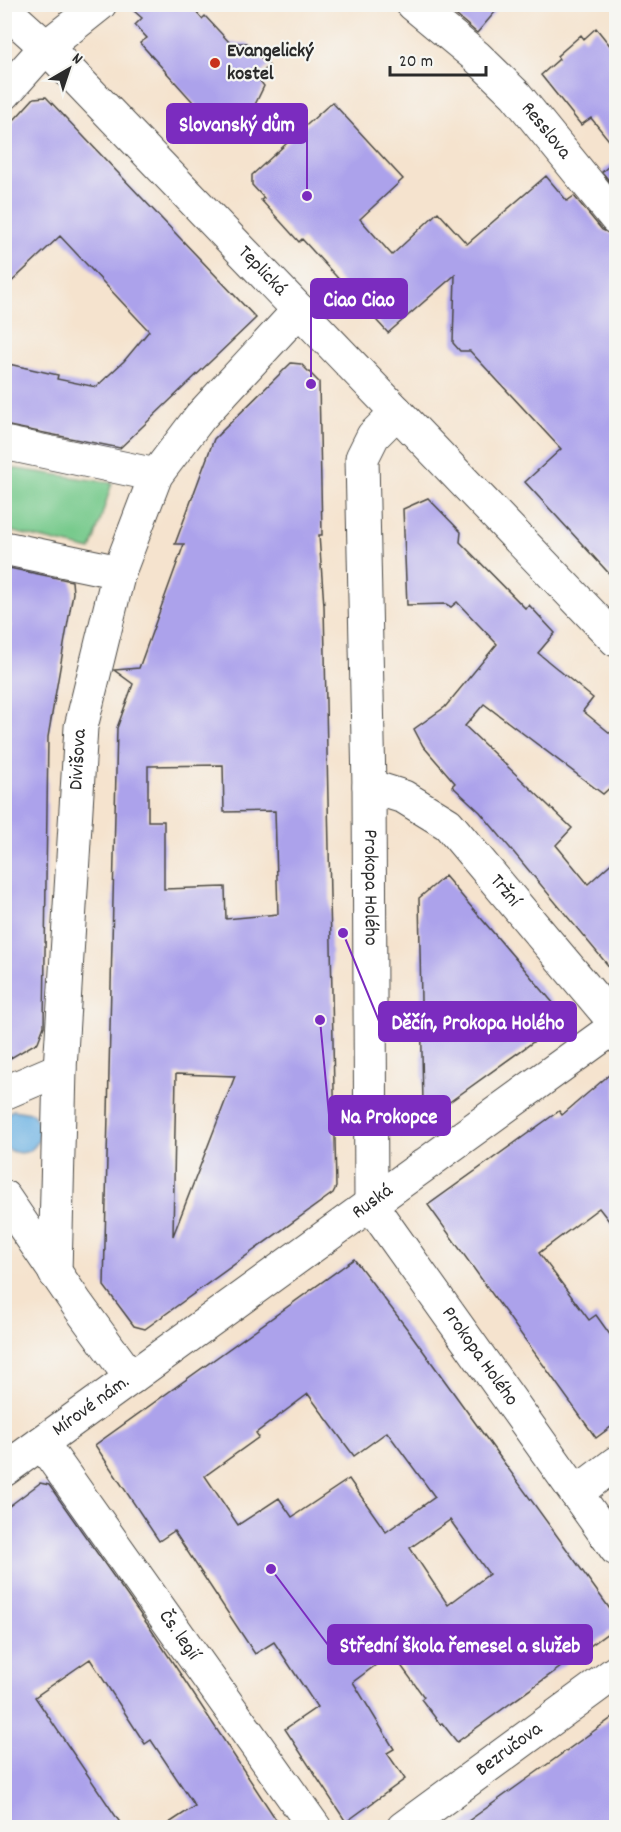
<svg xmlns="http://www.w3.org/2000/svg" width="621" height="1832" font-family="Dekko,sans-serif">
<rect width="100%" height="100%" fill="#f6f6f2"/>
<filter id="ink" filterUnits="userSpaceOnUse"><feTurbulence type="fractalNoise" baseFrequency=".0167" numOctaves="2"/><feDisplacementMap in="SourceGraphic" scale="12" xChannelSelector="R" yChannelSelector="G"/><feConvolveMatrix kernelMatrix="1 2 1 2 8 2 1 2 1" color-interpolation-filters="sRGB"/></filter>
<filter id="wash" filterUnits="userSpaceOnUse"><feTurbulence type="fractalNoise" baseFrequency=".008" numOctaves="4" result="noise"/><feDisplacementMap in="SourceGraphic" scale="24" xChannelSelector="R" yChannelSelector="G"/><feGaussianBlur stdDeviation="1.35" result="paint"/><feColorMatrix in="noise" values="0 0 0 0 0 0 0 0 0 0 0 0 0 0 0 0 0 1.4 0 .05"/><feComposite in="paint" operator="in"/></filter>
<g filter="url(#wash)">
<rect width="100%" height="100%" fill="#f5e3ce"/>
<path fill="#78ca8d" stroke="#527a5c" stroke-width="1.5" d="M 4,467 L 112,483 L 91,550 L 5,530 Z"/>
<path fill="#6db2e3" stroke="#4c6e87" stroke-width="1.5" d="M 13,1110 L 32,1113 C 52,1137 29,1165 5,1147 L 5,1115 Z"/>
<g id="blocks">
<path fill="#aca2eb" fill-rule="evenodd" d="M 126,4 L 189,4 L 202,19 L 205,16 L 230,43 L 247,43 L 269,66 L 257,77 L 264,86 L 250,115 L 226,123 L 201,111 L 140,43 L 147,38 L 135,25 L 142,18 Z
M 443,4 L 502,4 L 477,33 Z
M 596,28 L 616,53 L 616,149 L 591,118 L 581,125 L 541,75 L 559,59 L 557,56 L 581,35 L 584,39 Z
M 46,97 L 256,318 L 120,448 L 4,425 L 4,363 L 58,375 L 57,379 L 96,387 L 124,361 L 149,331 L 60,236 L 4,289 L 4,131 L 34,98 Z
M 332,102 L 403,179 L 360,219 L 392,255 L 438,212 L 467,244 L 546,176 L 567,201 L 574,196 L 602,230 L 616,236 L 616,581 L 525,482 L 561,449 L 470,351 L 460,351 L 453,343 L 455,275 L 388,333 L 302,239 L 299,242 L 261,200 L 264,198 L 252,185 L 252,175 Z
M 616,160 L 616,189 L 602,172 Z
M 291,363 L 301,364 L 319,382 L 322,535 L 319,535 L 324,606 L 336,1187 L 333,1193 L 145,1329 L 134,1326 L 104,1286 L 117,728 L 133,684 L 114,670 L 139,668 L 184,544 L 175,544 L 214,439 ZM 223,765 L 224,812 L 275,811 L 278,914 L 226,919 L 225,887 L 164,889 L 164,821 L 148,821 L 148,766 ZM 176,1074 L 235,1076 L 173,1236 Z
M 428,498 L 461,532 L 460,542 L 526,609 L 529,605 L 555,633 L 538,653 L 593,698 L 583,711 L 616,738 L 616,782 L 603,794 L 484,704 L 465,726 L 572,828 L 556,845 L 588,884 L 616,859 L 616,975 L 480,812 L 452,786 L 455,783 L 423,746 L 414,729 L 445,707 L 497,644 L 457,602 L 451,607 L 446,604 L 407,605 L 403,509 Z
M 4,567 L 72,581 L 73,593 L 48,737 L 44,1026 L 38,1042 L 4,1062 L 4,659 L 11,624 L 4,623 Z
M 445,876 L 560,1011 L 558,1024 L 437,1111 L 423,1104 L 419,898 Z
M 616,1069 L 616,1230 L 599,1208 L 539,1253 L 589,1320 L 596,1315 L 616,1343 L 616,1423 L 596,1438 L 428,1205 L 559,1111 L 562,1115 Z
M 354,1259 L 408,1330 L 615,1616 L 612,1630 L 457,1742 L 442,1723 L 440,1724 L 421,1699 L 424,1697 L 392,1653 L 353,1682 L 394,1749 L 387,1753 L 405,1779 L 346,1822 L 285,1729 L 317,1707 L 286,1660 L 274,1642 L 255,1654 L 174,1531 L 159,1541 L 95,1445 ZM 308,1394 L 354,1456 L 387,1432 L 435,1497 L 386,1532 L 349,1479 L 292,1517 L 279,1498 L 238,1525 L 205,1476 L 259,1437 L 256,1433 ZM 450,1520 L 489,1574 L 448,1605 L 410,1548 Z
M 40,1483 L 49,1485 L 150,1628 L 281,1827 L 163,1827 L 195,1806 L 151,1740 L 145,1744 L 90,1659 L 35,1697 L 123,1827 L 4,1827 L 4,1510 Z
M 616,1715 L 616,1827 L 460,1827 L 527,1779 Z"/>
</g>
</g>
<g filter="url(#ink)">
<use href="#blocks" fill-opacity="0" stroke="#494743" stroke-width="1.5"/>
<g fill="none" stroke-linecap="round" stroke-linejoin="round">
<g stroke="#494743" stroke-width="35">
<g id="street">
<path id="s1" d="M 413,4 L 477,57 L 516,95 L 616,218"/>
<path id="s2" d="M 4,9 L 46,47 L 616,640"/>
<path d="M 4,94 L 46,47 L 100,4"/>
<path id="s3" d="M 397,412 L 373,436 L 362,458 L 369,786 L 371,1205 L 616,1549"/>
<path d="M 4,443 L 156,475"/>
<path d="M 4,548 L 119,572"/>
<path id="s4" d="M 369,786 L 404,797 L 448,824 L 616,1024"/>
<path d="M 4,1093 L 60,1069"/>
<path d="M 4,1197 L 77,1304 L 131,1378"/>
<path id="s5" d="M 55,1273 L 60,1069 L 81,727 L 119,572 L 156,475 L 200,417 L 299,310"/>
<path id="s6" d="M 42,1443 L 315,1828"/>
<path id="s7" d="M 4,1470 L 616,1026"/>
<path d="M 576,1493 L 616,1463"/>
<path id="s8" d="M 403,1828 L 616,1672"/>
</g>
</g>
<use href="#street" stroke="#fff" stroke-width="33"/>
</g>
</g>
<circle fill="#c8321e" stroke="#f6f6f2" stroke-width="2" cx="215" cy="63" r="6"/>
<g text-anchor="middle" dominant-baseline="central" stroke-width="4.5" stroke-linejoin="round" paint-order="stroke">
<g font-size="20" font-weight="bold" fill="#2b2b2b" stroke="#f6f6f2" text-anchor="start">
<text x="227" y="52">Evangelický<tspan x="227" dy="23">kostel</tspan></text>
</g>
<g font-size="20" fill="#2b2b2b" stroke="#f6f6f2">
<text stroke="none"><textPath href="#s1" startOffset="184">Resslova</textPath></text>
<text stroke="none"><textPath href="#s2" startOffset="368">Teplická</textPath></text>
<text stroke="none"><textPath href="#s5" startOffset="514">Divišova</textPath></text>
<text stroke="none"><textPath href="#s3" startOffset="488">Prokopa Holého</textPath></text>
<text stroke="none"><textPath href="#s4" startOffset="176">Tržní</textPath></text>
<text stroke="none"><textPath href="#s7" startOffset="456">Ruská</textPath></text>
<text stroke="none"><textPath href="#s3" startOffset="992">Prokopa Holého</textPath></text>
<text stroke="none"><textPath href="#s7" startOffset="108">Mírové nám.</textPath></text>
<text stroke="none"><textPath href="#s6" startOffset="236">Čs. legií</textPath></text>
<text stroke="none"><textPath href="#s8" startOffset="132">Bezručova</textPath></text>
</g>
</g>
<path fill="none" stroke="#7b2cbf" stroke-width="2" d="M307 196L307 124M311 384L311 298M343 933L379 1021M320 1020L329 1115M271 1569L328 1645"/>
<g fill="#7b2cbf" stroke="#f6f6f2" stroke-width="2">
<circle cx="307" cy="196" r="6"/>
<circle cx="311" cy="384" r="6"/>
<circle cx="343" cy="933" r="6"/>
<circle cx="320" cy="1020" r="6"/>
<circle cx="271" cy="1569" r="6"/>
</g>
<g fill="#7b2cbf" stroke="#7b2cbf" stroke-width="2">
<rect x="167" y="104" width="140" height="39" rx="6"/>
<rect x="311" y="279" width="96" height="39" rx="6"/>
<rect x="379" y="1002" width="197" height="39" rx="6"/>
<rect x="329" y="1096" width="121" height="39" rx="6"/>
<rect x="328" y="1625" width="264" height="39" rx="6"/>
</g>
<g font-size="21" text-anchor="middle" font-weight="bold" fill="#fff">
<text x="237" y="131">Slovanský dům</text>
<text x="359" y="306">Ciao Ciao</text>
<text x="478" y="1029">Děčín, Prokopa Holého</text>
<text x="389" y="1123">Na Prokopce</text>
<text x="460" y="1652">Střední škola řemesel a služeb</text>
</g>
<rect width="621" height="1832" fill="none" stroke="#f6f6f2" stroke-width="24"/>
<g transform="translate(69 69) rotate(39)" stroke="#f6f6f2" stroke-width="4.5" paint-order="stroke">
<path d="M0-4.5L10 22L0 15L-10 22Z" fill="#2b2b2b"/>
<text y="-9" font-size="16" font-weight="bold" text-anchor="middle" fill="#2b2b2b">N</text>
</g>
<path d="M390 66v9h96v-9" fill="none" stroke="#2b2b2b" stroke-width="3"/>
<text x="399" y="66" font-size="18" fill="#2b2b2b" stroke="#f6f6f2" stroke-width="4.5" paint-order="stroke">20 m</text>
</svg>
